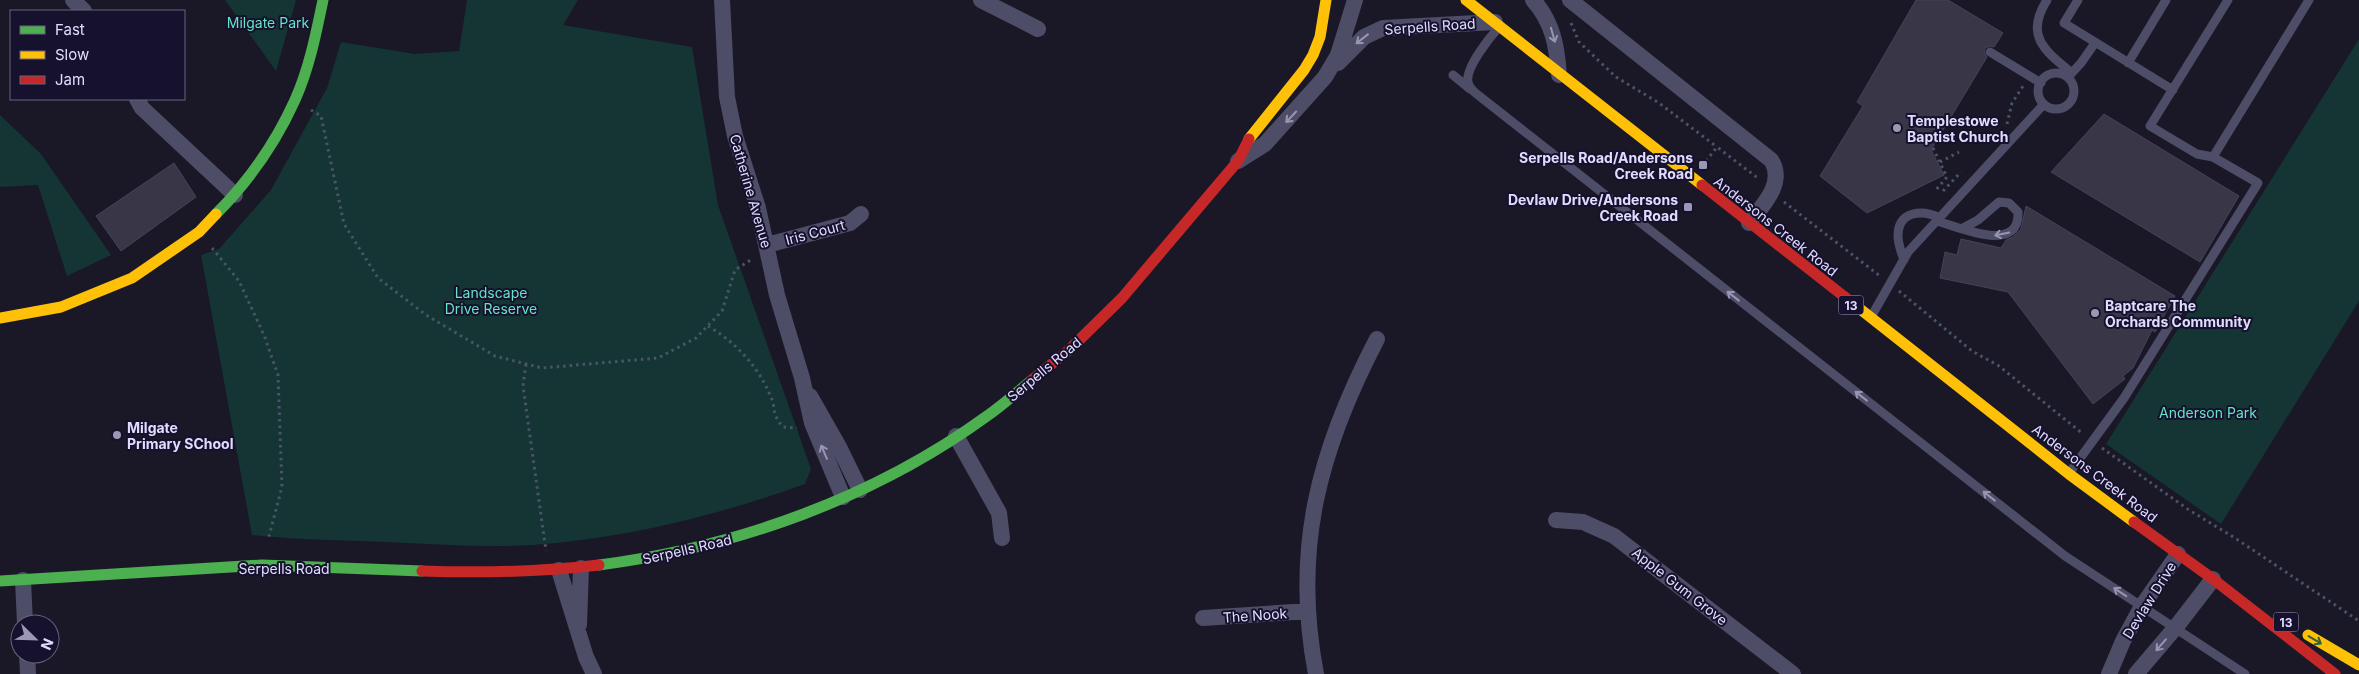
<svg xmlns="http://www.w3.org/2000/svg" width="2359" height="674" font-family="Inter,sans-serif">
<rect width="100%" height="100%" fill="#1a1727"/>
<path fill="#153434" d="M 225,0 L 296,0 L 276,71 Z
M 467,0 L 578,0 L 563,25 L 692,47 L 718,205 L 811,469 L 805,484 C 716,516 627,538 533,545 C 483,548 434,544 385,542 C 341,540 296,540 252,535 L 201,255 L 219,249 L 271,190 L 327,88 L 341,42 L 415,54 L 459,51 Z
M 2359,39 L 2359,301 L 2221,524 L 2106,444 Z
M 0,115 L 41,154 L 111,255 L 67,276 L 38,185 L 0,187 Z"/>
<path fill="#393648" stroke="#47425a" d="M 1916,0 L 1948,0 L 2003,33 L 1994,47 L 1990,46 L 1985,48 L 1984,52 L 1987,57 L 1931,150 L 1944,175 L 1867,213 L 1820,176 L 1863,106 L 1857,102 Z
M 2104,114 L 2239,196 L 2200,262 L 2051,172 Z
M 174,163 L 196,197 L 121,251 L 96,216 Z
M 2026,206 L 2175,296 L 2155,332 L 2152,330 L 2133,368 L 2123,376 L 2125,379 L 2093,404 L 2008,292 L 1940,278 L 1945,252 L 1957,255 L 1961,239 L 2001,248 L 2006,240 L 2013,237 L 2021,229 Z"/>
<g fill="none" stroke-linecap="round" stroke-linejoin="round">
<path stroke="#485566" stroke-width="3" stroke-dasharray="2.5 4" stroke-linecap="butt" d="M 1571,23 L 1579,42 L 1616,77 L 1659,103 L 1717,147
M 311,110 L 321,116 L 344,224 L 378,278 L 426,315 L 495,356 L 542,368 L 658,358 L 696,338 L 722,311 L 735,270 L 752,259
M 2007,124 L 2012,103 L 2023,86
M 1933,148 L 1947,177 L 1935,191
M 1706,161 L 1717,147 L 1759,179
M 1940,162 L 1959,152
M 1943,191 L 1961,172
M 1784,202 L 1880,276
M 212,248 L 239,281 L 264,335 L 278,375 L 282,487 L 268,540
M 1899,291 L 1972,351 L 1999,366 L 2083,434
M 708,326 C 735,342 758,366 770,395 C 777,409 770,412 783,427 L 797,428
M 526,364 L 523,386 L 546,551
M 2102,448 L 2189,510 L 2235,538 L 2359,621"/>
<path stroke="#4e4d67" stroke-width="9" d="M 2047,0 C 2024,36 2045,51 2072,73
M 2078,0 L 2064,23 L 2173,90
M 1499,27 C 1490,37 1465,68 1468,82 C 1469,88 1474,92 1478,95 L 2065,556 L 2245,674
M 1990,52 L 2041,83
M 2128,63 L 2166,0
M2038 91a18 18 0 1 1 36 0a18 18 0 1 1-36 0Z
M 1453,75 L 1470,89
M 2068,77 L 2081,63 L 2095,43
M 2213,157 L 2309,0
M 1937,221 C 1958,227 2020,255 2018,212 L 2009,203 L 1999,202 L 1978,220 L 1963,228
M 1904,260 C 1901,252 1898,244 1898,236 C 1898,211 1922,209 1940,218
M 1871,317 L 1908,252 L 2044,104
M 2070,472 L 2124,398 L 2258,183 L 2213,157 L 2197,154 L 2150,126 L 2228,0"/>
<path stroke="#4e4d67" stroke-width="16" d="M 73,0 L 84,11
M 722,0 L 727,97 L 735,136 L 758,208 L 777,295 L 802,378 L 812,423 L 843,497
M 981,0 L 1038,29
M 1533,0 C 1553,22 1557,47 1559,75
M 1570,0 L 1771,160 C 1786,183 1762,206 1749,223
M 1338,63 L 1364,37 L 1383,28 L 1495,22
M 137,99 L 142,108 L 235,195
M 1238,161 L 1265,144 L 1325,77 L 1338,55 L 1355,0
M 767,245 L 850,223 L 861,214
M 810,396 L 839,447 L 860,490
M 956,436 L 999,513 L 1002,538
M 1556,520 L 1583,522 L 1614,536 L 1793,674
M 559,570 L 586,657 L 594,674
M 23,580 L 25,624
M 1203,618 L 1308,611
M 579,625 L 581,568
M 27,654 L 28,674
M 1316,674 C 1292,549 1319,450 1377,339
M 2109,674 L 2123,641 L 2142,606 L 2178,554
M 2136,674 L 2176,627 L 2213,579"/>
<path stroke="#4caf50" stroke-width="11" d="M 216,214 C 248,182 276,142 295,100 C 309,69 316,34 323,0
M 599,565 C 737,547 874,498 987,416 C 1003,405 1017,392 1032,380
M 0,581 L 262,565 L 422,571"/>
<path stroke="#ffc107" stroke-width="11" d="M 1466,0 L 1702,185
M 1249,139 L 1304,70 L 1313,55 L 1320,37 L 1326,0
M 1855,305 L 2069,474 L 2134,522
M 0,318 L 61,307 L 132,278 L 199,232 L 216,214
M 2308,635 L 2359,665"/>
<path stroke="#c62828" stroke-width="11" d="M 1702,185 L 1855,305
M 1032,380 L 1069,350 L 1122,298 L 1238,161 L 1249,139
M 2134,522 L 2213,579 L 2335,674
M 422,571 C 482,573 540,572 599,565"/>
</g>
<defs><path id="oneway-shaft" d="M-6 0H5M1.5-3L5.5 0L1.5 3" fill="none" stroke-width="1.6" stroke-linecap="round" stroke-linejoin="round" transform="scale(1.25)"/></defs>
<g stroke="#9895b3">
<use href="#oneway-shaft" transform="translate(1553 35) rotate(74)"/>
<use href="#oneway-shaft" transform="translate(1362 39) rotate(142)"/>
<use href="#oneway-shaft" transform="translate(1291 117) rotate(133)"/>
<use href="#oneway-shaft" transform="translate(2002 234) rotate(168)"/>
<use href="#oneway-shaft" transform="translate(1733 296) rotate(-142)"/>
<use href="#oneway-shaft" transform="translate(1861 396) rotate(-142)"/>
<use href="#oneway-shaft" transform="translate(824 452) rotate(-113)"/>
<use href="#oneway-shaft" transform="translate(1989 496) rotate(-142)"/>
<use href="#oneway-shaft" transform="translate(2120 592) rotate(-147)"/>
<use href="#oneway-shaft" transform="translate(2161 645) rotate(131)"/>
</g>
<use stroke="#31603e" href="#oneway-shaft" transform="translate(2315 640) rotate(31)"/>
<g fill="#9b98b3" stroke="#16112d" stroke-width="2">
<circle cx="1897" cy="128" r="5"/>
<rect x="1698" y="160" width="10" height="10" rx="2.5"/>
<rect x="1683" y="202" width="10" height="10" rx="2.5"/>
<circle cx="2095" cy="313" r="5"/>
<circle cx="117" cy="435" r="5"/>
</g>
<g text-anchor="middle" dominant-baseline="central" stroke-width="4" stroke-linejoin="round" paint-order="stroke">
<g fill="#16112d" stroke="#a4a0c0" stroke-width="1">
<rect x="1838.5" y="295.5" width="25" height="19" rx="4"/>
<rect x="2273.5" y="612.5" width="25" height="19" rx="4"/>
</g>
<g font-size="12" font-weight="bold" fill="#e1ddff">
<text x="1851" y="305">13</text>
<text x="2286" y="622">13</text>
</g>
<g font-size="14" fill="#64e4c4" stroke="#16112d">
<text x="268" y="22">Milgate Park</text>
<text x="491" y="292">Landscape<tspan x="491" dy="16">Drive Reserve</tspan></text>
<text x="2208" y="412">Anderson Park</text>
</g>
<g font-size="14" fill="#e1ddff" stroke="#16112d">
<text transform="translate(1430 26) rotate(-4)">Serpells Road</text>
<text transform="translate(751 191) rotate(74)">Catherine Avenue</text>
<text transform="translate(1776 226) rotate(38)">Andersons Creek Road</text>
<text transform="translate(815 232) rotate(-15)">Iris Court</text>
<text transform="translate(1044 369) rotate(-40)">Serpells Road</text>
<text transform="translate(2095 473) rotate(37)">Andersons Creek Road</text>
<text transform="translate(687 549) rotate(-13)">Serpells Road</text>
<text x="284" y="568">Serpells Road</text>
<text transform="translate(1680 586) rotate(38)">Apple Gum Grove</text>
<text transform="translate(2149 600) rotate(-58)">Devlaw Drive</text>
<text transform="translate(1255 615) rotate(-4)">The Nook</text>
</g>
<g font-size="14" font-weight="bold" fill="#e1ddff" stroke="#16112d" text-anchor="start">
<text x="1907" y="120">Templestowe<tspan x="1907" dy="16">Baptist Church</tspan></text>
<text x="1693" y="157" text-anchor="end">Serpells Road/Andersons<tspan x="1693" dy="16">Creek Road</tspan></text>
<text x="1678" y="199" text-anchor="end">Devlaw Drive/Andersons<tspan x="1678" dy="16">Creek Road</tspan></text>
<text x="2105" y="305">Baptcare The<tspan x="2105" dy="16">Orchards Community</tspan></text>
<text x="127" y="427">Milgate<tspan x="127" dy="16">Primary SChool</tspan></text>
</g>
</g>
<rect x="10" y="10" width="175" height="90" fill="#16112d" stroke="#676381"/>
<rect x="20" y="26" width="25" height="8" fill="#4caf50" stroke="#676381"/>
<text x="55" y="35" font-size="15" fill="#e1ddff">Fast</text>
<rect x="20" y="51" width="25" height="8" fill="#ffc107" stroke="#676381"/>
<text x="55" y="60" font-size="15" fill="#e1ddff">Slow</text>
<rect x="20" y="76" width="25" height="8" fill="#c62828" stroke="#676381"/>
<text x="55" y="85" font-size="15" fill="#e1ddff">Jam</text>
<g transform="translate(35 639) rotate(113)"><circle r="24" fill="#16112d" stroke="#676381"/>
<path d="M0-4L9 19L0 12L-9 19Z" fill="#9b98b3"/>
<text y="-8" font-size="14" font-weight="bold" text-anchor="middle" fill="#e1ddff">N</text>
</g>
</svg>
